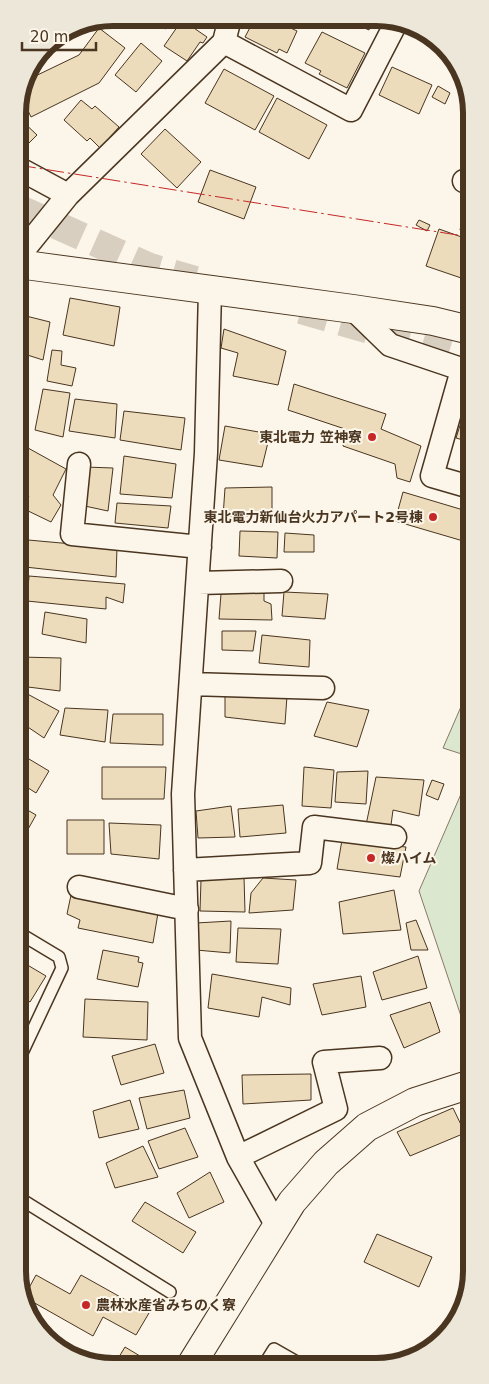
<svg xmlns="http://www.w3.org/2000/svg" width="489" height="1384" font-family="'DejaVu Sans','Noto Sans JP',sans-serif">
<rect width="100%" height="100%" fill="#fbf6e9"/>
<path fill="#dce7d0" stroke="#887966" d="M 18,193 L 22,195 L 29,209 L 18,223 Z
M 470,686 L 471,757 L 443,748 Z
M 461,794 L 471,800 L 471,1036 L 468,1037 L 419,891 Z"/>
<path fill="#ecdcbc" stroke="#4a3520" d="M 146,18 L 172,18 L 166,29 Z
M 255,18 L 272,19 L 297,31 L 287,53 L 279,49 L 277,53 L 245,37 Z
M 342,19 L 373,19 L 369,30 L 355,24 L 353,28 L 340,23 Z
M 182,20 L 207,37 L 203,43 L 200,42 L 187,61 L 164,46 Z
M 99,28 L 125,48 L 99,83 L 31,117 L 21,96 L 25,81 L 79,55 Z
M 322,32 L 365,53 L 347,88 L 319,74 L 321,71 L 305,63 Z
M 141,43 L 162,61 L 136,92 L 115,75 Z
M 392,67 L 432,85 L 419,114 L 379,95 Z
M 224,69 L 274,96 L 255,130 L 205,103 Z
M 438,86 L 450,93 L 445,104 L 432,97 Z
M 277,98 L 327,125 L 309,159 L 259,132 Z
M 81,100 L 92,109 L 95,106 L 119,127 L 100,148 L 90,138 L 87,141 L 64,120 Z
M 18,117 L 37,135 L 18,154 Z
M 165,129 L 201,162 L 177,188 L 141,154 Z
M 210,170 L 256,187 L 244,219 L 198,202 Z
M 470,192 L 470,232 L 460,230 Z
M 419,220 L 430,225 L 427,231 L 416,225 Z
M 439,229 L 470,240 L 470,281 L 426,266 Z
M 70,298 L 120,307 L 114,346 L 63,335 Z
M 18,314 L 50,322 L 43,360 L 18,352 Z
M 224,329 L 286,351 L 278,385 L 233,376 L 238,353 L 221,348 Z
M 52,350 L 62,351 L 61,365 L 76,368 L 72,386 L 47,381 Z
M 294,384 L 386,414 L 381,429 L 421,446 L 410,482 L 397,478 L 395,464 L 343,446 L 345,429 L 288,410 Z
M 43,389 L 70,393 L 63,437 L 35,430 Z
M 75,399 L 117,404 L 115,438 L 69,431 Z
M 124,411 L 185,418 L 181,450 L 120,440 Z
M 464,413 L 470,415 L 470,442 L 456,438 Z
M 225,426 L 270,434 L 262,467 L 219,460 Z
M 28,448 L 66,469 L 53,495 L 61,505 L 51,522 L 22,508 L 29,496 L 18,489 L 18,467 Z
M 124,456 L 176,464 L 172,498 L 120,494 Z
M 85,467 L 113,468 L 108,511 L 80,505 Z
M 272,487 L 272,516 L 223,517 L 225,488 Z
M 403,492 L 470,512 L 470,543 L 395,521 Z
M 117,503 L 171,506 L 168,528 L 115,523 Z
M 240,531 L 278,532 L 277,558 L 239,556 Z
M 285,533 L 314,535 L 314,552 L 284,552 Z
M 28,540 L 117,548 L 116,577 L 25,567 Z
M 29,576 L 125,584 L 123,603 L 106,597 L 106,609 L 27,601 Z
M 264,592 L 264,601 L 271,604 L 272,620 L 219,619 L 221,594 Z
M 284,592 L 328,594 L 325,619 L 282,616 Z
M 470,600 L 470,623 L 464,621 Z
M 45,612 L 87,619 L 86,643 L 42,634 Z
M 222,631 L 256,631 L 253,651 L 222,650 Z
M 262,635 L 310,640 L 309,667 L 259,663 Z
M 20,657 L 61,658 L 60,691 L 20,686 Z
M 20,690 L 59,711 L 44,738 L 19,721 L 19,693 Z
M 225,694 L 287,696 L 285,724 L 225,717 Z
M 327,702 L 369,710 L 357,747 L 314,736 Z
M 65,708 L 108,710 L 105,742 L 60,735 Z
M 113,714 L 163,714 L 163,745 L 110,743 Z
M 19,753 L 49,771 L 36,793 L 19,782 Z
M 102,767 L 166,767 L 164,799 L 102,799 Z
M 304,767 L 334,770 L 331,808 L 302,806 Z
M 368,771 L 366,804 L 335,802 L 337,772 Z
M 376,777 L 424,780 L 419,816 L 393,810 L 391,825 L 366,825 Z
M 432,780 L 444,784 L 438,800 L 426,795 Z
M 19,805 L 36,815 L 22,840 L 19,838 Z
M 283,805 L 286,833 L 240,837 L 238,809 Z
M 231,806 L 235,837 L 198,838 L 196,811 Z
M 67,820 L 104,820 L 104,854 L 67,854 Z
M 109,823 L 161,825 L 159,859 L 111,854 Z
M 342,840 L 406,847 L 400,877 L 337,869 Z
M 244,877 L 245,912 L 200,911 L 201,880 Z
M 263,878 L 296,880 L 293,910 L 249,913 L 251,893 Z
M 394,890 L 401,930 L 343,934 L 339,902 Z
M 71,895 L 158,913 L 153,943 L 78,928 L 80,920 L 67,914 Z
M 416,920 L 428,950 L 411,950 L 406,923 Z
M 231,921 L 230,953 L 196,950 L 196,923 Z
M 238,928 L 281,929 L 278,964 L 236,962 Z
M 103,950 L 139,957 L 138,962 L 143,963 L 138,987 L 97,979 Z
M 418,956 L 427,988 L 382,1000 L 373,972 Z
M 19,960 L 46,976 L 30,1002 L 19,995 Z
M 212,974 L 291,988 L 290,1005 L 262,997 L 259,1017 L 208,1008 Z
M 361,976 L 366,1007 L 322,1015 L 313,984 Z
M 85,999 L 148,1002 L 147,1040 L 83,1037 Z
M 430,1002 L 440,1032 L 404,1048 L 390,1015 Z
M 155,1044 L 164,1073 L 121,1085 L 112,1056 Z
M 311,1074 L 311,1100 L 243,1104 L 242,1075 Z
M 184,1090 L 190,1118 L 147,1129 L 139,1098 Z
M 130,1100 L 139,1129 L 99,1138 L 93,1111 Z
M 453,1108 L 465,1133 L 410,1156 L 397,1132 Z
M 185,1128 L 198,1157 L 159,1169 L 148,1141 Z
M 143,1146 L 158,1177 L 115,1188 L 106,1163 Z
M 210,1172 L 224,1202 L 189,1218 L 177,1193 Z
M 145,1202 L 196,1232 L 183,1253 L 132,1221 Z
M 377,1234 L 432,1257 L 419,1287 L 364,1262 Z
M 36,1275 L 70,1294 L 81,1275 L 149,1313 L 136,1335 L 103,1317 L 93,1336 L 24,1297 Z
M 125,1347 L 145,1359 L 142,1365 L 114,1365 Z"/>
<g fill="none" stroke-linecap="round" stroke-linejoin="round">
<path stroke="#d8cfc1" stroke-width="28" stroke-dasharray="28 14" stroke-linecap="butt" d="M 18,208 L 150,267 L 195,280
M 301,310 L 470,359"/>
<g stroke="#4a3520" stroke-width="14">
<path id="service" d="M 19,933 L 59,957 L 62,968 L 22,1053 L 19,1052
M 19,1198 L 170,1292
M 264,1365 L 274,1349 L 302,1365"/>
</g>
<g stroke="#4a3520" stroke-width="25">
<path id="minor" d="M 224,42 L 351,110 L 397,21
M 18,168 L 68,195
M 464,181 L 470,182
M 18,257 L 68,195 L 224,42 L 230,18
M 210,290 L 206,453 L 183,794 L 190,1038 L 238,1157 L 277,1226
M 353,309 L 390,345 L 470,372
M 462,370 L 432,476 L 470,487
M 79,464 L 72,534 L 200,547
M 198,583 L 281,581
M 191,684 L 323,688
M 185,870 L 310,863 L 314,827 L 395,837
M 79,887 L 187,909
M 238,1157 L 336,1109 L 324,1062 L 380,1058"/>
</g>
<g stroke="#4a3520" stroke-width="30">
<path id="tertiary" d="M 18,264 L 353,309 L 433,321 L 470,330
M 191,1365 L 292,1202 L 326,1163 L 367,1127 L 415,1102 L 471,1084"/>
</g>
<use href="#service" stroke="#fbf6e9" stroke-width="11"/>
<use href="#minor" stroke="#fbf6e9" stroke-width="22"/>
<use href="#tertiary" stroke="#fbf6e9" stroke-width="28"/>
<path stroke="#c62828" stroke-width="1" stroke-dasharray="18 4 2.5 4" stroke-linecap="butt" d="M 18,165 L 470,237"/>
</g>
<g fill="#c62828" stroke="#fbf6e9" stroke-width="2">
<circle cx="372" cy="437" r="5"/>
<circle cx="433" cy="517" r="5"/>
<circle cx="371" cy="858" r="5"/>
<circle cx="86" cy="1305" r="5"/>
</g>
<g text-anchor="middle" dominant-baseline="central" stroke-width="4" stroke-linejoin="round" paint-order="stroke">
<g font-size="14" font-weight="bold" fill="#4a3520" stroke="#fbf6e9" text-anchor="end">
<text x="362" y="437">東北電力 笠神寮</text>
<text x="423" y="517">東北電力新仙台火力アパート2号棟</text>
<text x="381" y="858" text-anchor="start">燦ハイム</text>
<text x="96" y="1305" text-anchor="start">農林水産省みちのく寮</text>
</g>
</g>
<path d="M0 0H489V1384H0ZM113 26H376A87 87 0 0 1 463 113V1271A87 87 0 0 1 376 1358H113A87 87 0 0 1 26 1271V113A87 87 0 0 1 113 26Z" fill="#ede7d9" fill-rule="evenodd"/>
<path fill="none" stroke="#4a3520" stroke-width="6" d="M113 26H376A87 87 0 0 1 463 113V1271A87 87 0 0 1 376 1358H113A87 87 0 0 1 26 1271V113A87 87 0 0 1 113 26Z"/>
<path d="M22 42v8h74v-8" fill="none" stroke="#4a3520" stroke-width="2.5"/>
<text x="30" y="42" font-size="15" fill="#4a3520" stroke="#fbf6e9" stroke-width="4" paint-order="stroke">20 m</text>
</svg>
